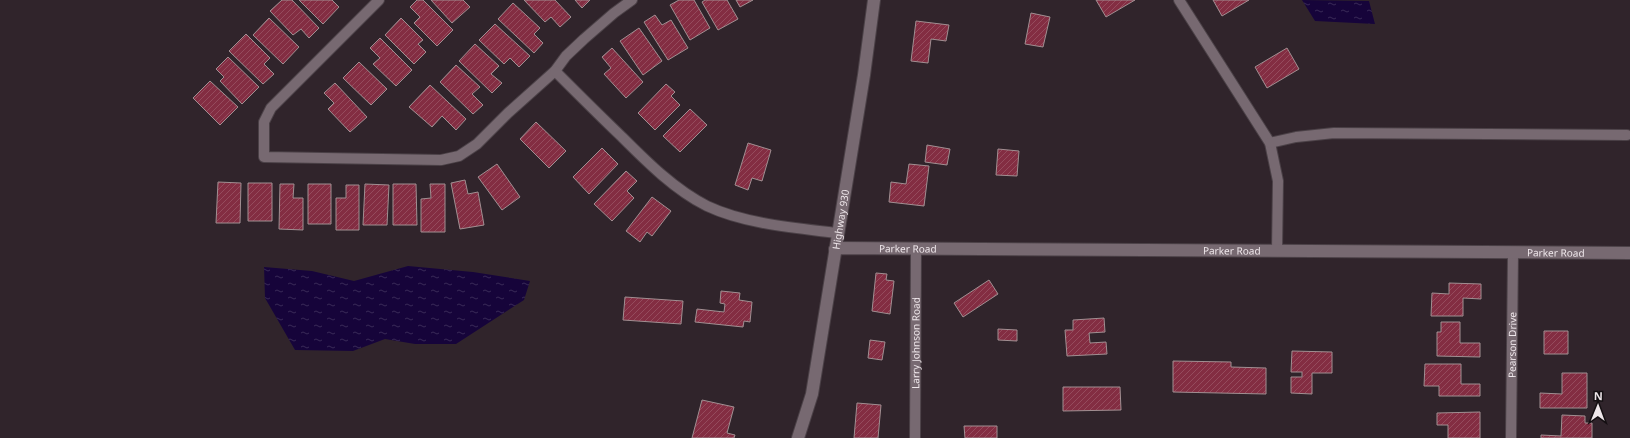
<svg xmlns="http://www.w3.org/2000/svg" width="1630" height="438" font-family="'Noto Sans',sans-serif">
<defs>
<pattern id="water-ripples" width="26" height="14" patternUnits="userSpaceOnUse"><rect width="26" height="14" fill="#16043a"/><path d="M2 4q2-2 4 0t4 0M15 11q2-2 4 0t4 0" fill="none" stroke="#382957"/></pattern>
<pattern id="building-hatch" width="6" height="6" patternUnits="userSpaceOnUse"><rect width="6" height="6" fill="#832d42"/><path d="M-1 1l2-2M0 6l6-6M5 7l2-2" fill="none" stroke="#954b5d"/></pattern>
</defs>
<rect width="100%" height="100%" fill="#30242b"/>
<path fill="url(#water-ripples)" d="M 1302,0 L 1369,1 L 1375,24 L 1315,21 Z
M 408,266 L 473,272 L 530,281 L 524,300 L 456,344 L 415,344 L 385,339 L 353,351 L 295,350 L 265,298 L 264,267 L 312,271 L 354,281 Z"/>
<path fill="url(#building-hatch)" stroke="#a18f92" d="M 282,0 L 292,0 L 319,28 L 309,38 L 301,29 L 293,35 L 270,11 Z
M 299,0 L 332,0 L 339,7 L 323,24 Z
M 417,0 L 423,0 L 453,30 L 437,46 L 414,23 L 420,17 L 410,7 Z
M 431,0 L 463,0 L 470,7 L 452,23 Z
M 524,0 L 555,0 L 571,17 L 560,27 L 551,17 L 545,22 Z
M 575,0 L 590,0 L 582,8 Z
M 679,0 L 694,0 L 710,28 L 690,40 L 670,5 Z
M 705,0 L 727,0 L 738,19 L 718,30 L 702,2 Z
M 736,0 L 753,0 L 740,7 Z
M 1096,0 L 1135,0 L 1106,17 Z
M 1213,0 L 1249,0 L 1222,16 Z
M 513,3 L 540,28 L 534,34 L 543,43 L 534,53 L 498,19 Z
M 1031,13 L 1050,17 L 1043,47 L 1025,44 Z
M 655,15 L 662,25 L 671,20 L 688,48 L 668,60 L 644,22 Z
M 269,18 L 299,47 L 283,64 L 253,35 Z
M 401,18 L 423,40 L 418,44 L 426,52 L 414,64 L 385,35 Z
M 916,21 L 949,25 L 946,41 L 931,39 L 928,63 L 911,61 Z
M 495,24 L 530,56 L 519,67 L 510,58 L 504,64 L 479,40 Z
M 639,28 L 662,61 L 643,75 L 620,41 Z
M 246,34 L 270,58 L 264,64 L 274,74 L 263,84 L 229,51 Z
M 380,38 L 412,70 L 396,86 L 373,64 L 380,58 L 370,48 Z
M 475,44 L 499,66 L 491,74 L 502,83 L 492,93 L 459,61 Z
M 612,48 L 643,82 L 626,98 L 604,74 L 611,68 L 602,57 Z
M 1287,48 L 1299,69 L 1267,88 L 1255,67 Z
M 228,57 L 259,87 L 242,104 L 220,81 L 224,77 L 216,69 Z
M 359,62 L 387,89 L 371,105 L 343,78 Z
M 456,65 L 480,87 L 472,94 L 483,105 L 473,114 L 440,82 Z
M 210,81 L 238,107 L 220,125 L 193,98 Z
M 335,83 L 367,117 L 350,132 L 328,109 L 334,103 L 324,93 Z
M 666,84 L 675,92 L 671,96 L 680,105 L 655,130 L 638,113 Z
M 430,85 L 466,119 L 456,130 L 442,116 L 432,127 L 409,107 Z
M 690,109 L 707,125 L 680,152 L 663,136 Z
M 536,122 L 566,151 L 549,168 L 520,139 Z
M 748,143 L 771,150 L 762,181 L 752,178 L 748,190 L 735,185 Z
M 927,145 L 950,149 L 947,165 L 925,162 Z
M 602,148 L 618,164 L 589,194 L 573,177 Z
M 998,149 L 1019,151 L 1017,176 L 996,175 Z
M 497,164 L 520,197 L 502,210 L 478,177 Z
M 909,164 L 929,166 L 924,206 L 889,202 L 891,182 L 906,184 Z
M 626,171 L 637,181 L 627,191 L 634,198 L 612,221 L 594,204 Z
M 465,180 L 468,194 L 478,192 L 484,225 L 460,229 L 451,183 Z
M 218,182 L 241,183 L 240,223 L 216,223 Z
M 248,183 L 272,183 L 272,221 L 248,221 Z
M 280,184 L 294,184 L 293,198 L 303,198 L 303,230 L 279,229 Z
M 308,184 L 331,184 L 331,224 L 308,224 Z
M 365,184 L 389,185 L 387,225 L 363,225 Z
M 393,184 L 416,184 L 417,225 L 393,225 Z
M 430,184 L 445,184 L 445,232 L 421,232 L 421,199 L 431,198 Z
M 346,185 L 359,185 L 359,230 L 336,230 L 336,198 L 346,198 Z
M 652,197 L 671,211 L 652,236 L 647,232 L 640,242 L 626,231 Z
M 876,273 L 887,274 L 886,280 L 894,281 L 890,314 L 872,311 Z
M 989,280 L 998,294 L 963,317 L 954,303 Z
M 1449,283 L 1481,284 L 1481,299 L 1463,298 L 1463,316 L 1431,316 L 1432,293 L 1449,294 Z
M 721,291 L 740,293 L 739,300 L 752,302 L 750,322 L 744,321 L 743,327 L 695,322 L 697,309 L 724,312 L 725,304 L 720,303 Z
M 625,297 L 683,301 L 681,324 L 623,320 Z
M 1104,318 L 1105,332 L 1089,333 L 1090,343 L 1106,342 L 1107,354 L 1067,356 L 1065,330 L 1073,330 L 1073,320 Z
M 1441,322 L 1460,322 L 1460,343 L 1480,343 L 1480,357 L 1437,356 L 1437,332 L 1441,332 Z
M 998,329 L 1017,330 L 1017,341 L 998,340 Z
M 1544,331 L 1568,331 L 1568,354 L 1544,354 Z
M 870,340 L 885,342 L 882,360 L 868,358 Z
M 1292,351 L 1332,352 L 1332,373 L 1312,373 L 1312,394 L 1291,393 L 1291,377 L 1302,377 L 1302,372 L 1291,372 Z
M 1173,361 L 1231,362 L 1231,367 L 1266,368 L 1266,394 L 1173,392 Z
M 1425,364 L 1461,364 L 1461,384 L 1480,384 L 1480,396 L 1439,396 L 1439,386 L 1424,386 Z
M 1562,373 L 1587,373 L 1587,408 L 1540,408 L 1540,393 L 1562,394 Z
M 1063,387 L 1120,387 L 1121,410 L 1063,411 Z
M 702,400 L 734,407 L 727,433 L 735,435 L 734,438 L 692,438 Z
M 857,403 L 881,405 L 878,438 L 854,438 Z
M 1480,412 L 1480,438 L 1448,438 L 1448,425 L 1437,425 L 1437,413 Z
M 1562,415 L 1585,416 L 1585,423 L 1592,423 L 1592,438 L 1541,438 L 1541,435 L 1561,436 Z
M 964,426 L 997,426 L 997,438 L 965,438 Z"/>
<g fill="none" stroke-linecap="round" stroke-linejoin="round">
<g stroke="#4b4147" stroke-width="12">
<g id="minor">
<path d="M 379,0 L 271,108 L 264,122 L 264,157 L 441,160 L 459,156 L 477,144 L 508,113 L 555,71 L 566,56 L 584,39 L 614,13 L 632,0"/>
<path d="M 1179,0 L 1270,143 L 1278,181 L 1277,251"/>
<path d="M 555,71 C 577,93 599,115 622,137 C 647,162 675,190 707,206 C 745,224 796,228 837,233"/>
<path d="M 1270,143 L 1296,137 L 1334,133 L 1627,135"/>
<path id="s1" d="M 915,438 L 916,248"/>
<path id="s2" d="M 1511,438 L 1513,253"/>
</g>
</g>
<g stroke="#4b4147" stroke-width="14">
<g id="tertiary">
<path id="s3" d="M 835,249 L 837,248 L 1630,253"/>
<path id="s4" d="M 798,438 L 812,394 L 864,75 L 874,0"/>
</g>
</g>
<use href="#minor" stroke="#776971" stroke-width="10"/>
<use href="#tertiary" stroke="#776971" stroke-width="12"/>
</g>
<g text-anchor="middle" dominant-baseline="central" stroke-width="3" stroke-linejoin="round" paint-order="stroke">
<g font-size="10" fill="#eee6ea" stroke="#140f12">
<text stroke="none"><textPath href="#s4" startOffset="223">Highway 930</textPath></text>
<text stroke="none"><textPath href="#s3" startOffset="73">Parker Road</textPath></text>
<text stroke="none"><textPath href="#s3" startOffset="397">Parker Road</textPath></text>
<text stroke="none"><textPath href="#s3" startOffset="721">Parker Road</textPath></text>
<text stroke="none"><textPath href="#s1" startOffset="95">Larry Johnson Road</textPath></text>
<text stroke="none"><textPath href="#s2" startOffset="93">Pearson Drive</textPath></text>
</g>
</g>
<g transform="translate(1598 406) rotate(1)" stroke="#140f12" stroke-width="3" paint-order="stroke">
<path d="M0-3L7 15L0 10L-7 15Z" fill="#eee6ea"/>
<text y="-6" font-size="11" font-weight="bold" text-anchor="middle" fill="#eee6ea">N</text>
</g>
</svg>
